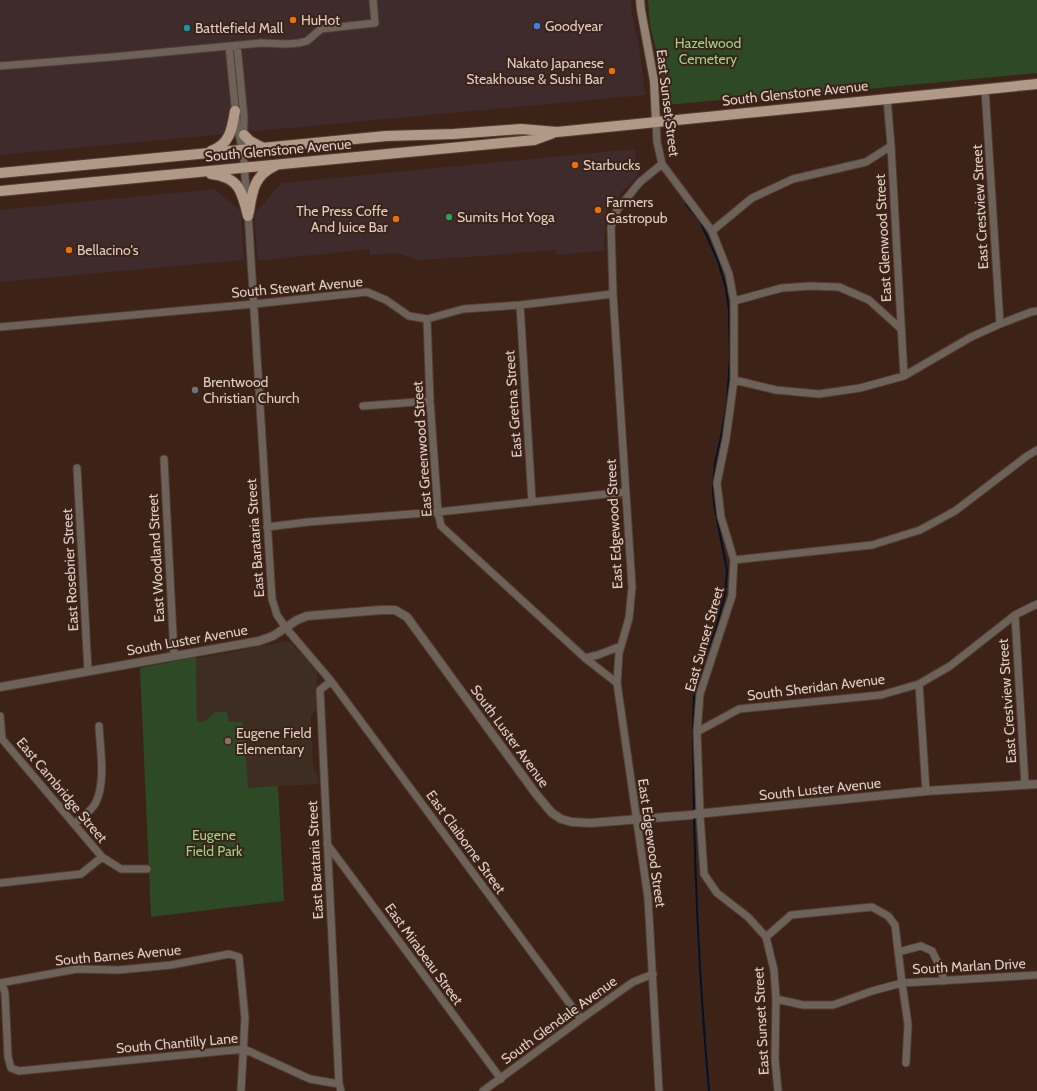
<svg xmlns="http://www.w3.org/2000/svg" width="1037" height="1091" font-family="Cabin,sans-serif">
<rect width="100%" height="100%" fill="#3c2217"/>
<path fill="#3f2b2c" d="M 0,0 L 631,0 L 632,15 L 639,45 L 645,95 L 0,155 Z
M 635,149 L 638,176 L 622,192 L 607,211 L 605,226 L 604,251 L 556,255 L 555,250 L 469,257 L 417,260 L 398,253 L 370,255 L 370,249 L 258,261 L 254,215 L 281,183 Z
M 214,189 L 241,211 L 244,260 L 0,282 L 0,210 Z"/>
<path fill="#3d2d22" d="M 282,641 L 291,643 L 317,671 L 316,709 L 311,717 L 313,765 L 315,771 L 318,777 L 319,784 L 248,788 L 140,668 L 231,652 L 277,643 Z"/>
<path fill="#2d4926" d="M 648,0 L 1037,0 L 1037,73 L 752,100 L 732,99 L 667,105 L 663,102 L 661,70 L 650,25 Z
M 196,657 L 197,722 L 206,721 L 215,712 L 227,712 L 229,722 L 243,722 L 248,788 L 278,786 L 284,901 L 151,917 L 140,668 Z"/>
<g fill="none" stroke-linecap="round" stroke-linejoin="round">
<path stroke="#001328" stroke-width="2" d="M 686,204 L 700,221 L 718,261 L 726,288 L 729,310 L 730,356 L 727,404 L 721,437 L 715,463 L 713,488 L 714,504 L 727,570 L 725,594 L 716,628 L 705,657 L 694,697 L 693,728 L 694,812
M 694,817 C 696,908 701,1000 709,1091"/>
<g stroke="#563e33" stroke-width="9">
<path id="minor" d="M 237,45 L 244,117 L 243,150 L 247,202
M 229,46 L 237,127 L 242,147
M 0,66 L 112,57 L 261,43 L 286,44 L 299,43 L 307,41 L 321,29 L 375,23 L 373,0
M 985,89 L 1000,324
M 887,98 L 891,146 L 904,376
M 656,122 L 657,142 L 662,164 L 712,231 L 729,274 L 734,301 L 734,380 L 726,439 L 717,483 L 721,517 L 734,560 L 732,596 L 700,694 L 697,732 L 700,814 L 704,874 L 717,893 L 748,917 L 766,937 L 774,970 L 776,999 L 775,1059 L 778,1091
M 248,212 L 272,599 L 277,615 L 286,628 L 331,681 L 320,690 L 339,1084 L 341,1091
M 712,231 L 752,198 L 793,179 L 866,162 L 891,146
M 734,301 L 782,288 L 810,286 L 839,287 L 869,300 L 901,329
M 520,305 L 532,501
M 427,319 L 430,401 L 438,512 L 441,526 L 585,658 L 617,683
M 0,327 L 254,304 L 367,292 L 386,300 L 409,316 L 427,319 L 463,309 L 520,305 L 613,294
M 734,380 L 776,390 L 819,394 L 860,388 L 904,376 L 971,337 L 1000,324 L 1031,312 L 1037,311
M 363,406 L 430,401
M 164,459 L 174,656
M 77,468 L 88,671
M 267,527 L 308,522 L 438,512 L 626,492
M 734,560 L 872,545 L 920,530 L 955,511 L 1027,456 L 1037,450
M 1015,615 L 1025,785
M 585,658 L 598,655 L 621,646
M 331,681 L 581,1019
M 919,684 L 926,791
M 0,716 L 2,739 L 102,857
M 697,732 L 739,709 L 881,695 L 919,684 L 950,666 L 1015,615 L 1037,604
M 74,824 C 82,817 92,811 96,802 C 106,782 100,748 99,726
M 327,844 L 501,1079
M 0,883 L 81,874 L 102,857 L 121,869 L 147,869
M 766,937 L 791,915 L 872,907 L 888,916 L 895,925 L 902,983 L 908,1024 L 906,1063
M 898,952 L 921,946 L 932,951 L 941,969 L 944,981
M 0,983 L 77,969 L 118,970 L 171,965 L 229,954 L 239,957 L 245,1018 L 241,1091
M 2,983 L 5,993 L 8,1057 L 11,1068 L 19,1071 L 244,1049 L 310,1079 L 339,1084
M 776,999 L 803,1005 L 833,1005 L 872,991 L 902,983 L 1037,975
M 483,1091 L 581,1019 L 633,982 L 653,974
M 659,1091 L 648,898 L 617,683 L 619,653 L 629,618 L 632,587 L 613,294 L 611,227 L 617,210 L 640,182 L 662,164"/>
</g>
<g stroke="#563e33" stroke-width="10">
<path id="tertiary" d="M 0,687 L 259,641 L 273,636 L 297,620 L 307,616 L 381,610 L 395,610 L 407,617 L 536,794 L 552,813 L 561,819 L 572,822 L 590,823 L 691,815
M 696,814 L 926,791 L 1037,784"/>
</g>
<g stroke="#563e33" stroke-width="10">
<path id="secondary" d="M 640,0 L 641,10 L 654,81 L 656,122"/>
</g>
<g stroke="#563e33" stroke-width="12">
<path id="primary" d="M 244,135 L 250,141 L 263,148
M 211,151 C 230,144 232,129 235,111
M 0,173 L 386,136 L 454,134 L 521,129 L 557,132 L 1037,84
M 211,174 C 239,177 242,191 248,216
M 0,191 L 534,140 L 553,133
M 249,212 C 252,192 254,175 275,166"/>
</g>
<use href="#minor" stroke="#6d6259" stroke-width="7"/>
<use href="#tertiary" stroke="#6d6259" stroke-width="8"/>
<use href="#secondary" stroke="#938173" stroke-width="8"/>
<use href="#primary" stroke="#b19987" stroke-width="10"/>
</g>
<g fill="#e8710a" stroke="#3c2217" stroke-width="1.5">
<circle cx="293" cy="20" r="4"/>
<circle cx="612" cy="71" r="4"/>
<circle cx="575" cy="165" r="4"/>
<circle cx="598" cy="210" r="4"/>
<circle cx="396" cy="219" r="4"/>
<circle cx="69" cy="250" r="4"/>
</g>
<circle fill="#3f7fe0" stroke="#3c2217" stroke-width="1.5" cx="537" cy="26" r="4"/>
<circle fill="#0f9aa8" stroke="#3c2217" stroke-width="1.5" cx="187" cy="28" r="4"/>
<circle fill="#2e9e5b" stroke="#3c2217" stroke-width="1.5" cx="449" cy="217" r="4"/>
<circle fill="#6b7280" stroke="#3c2217" stroke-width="1.5" cx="195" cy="390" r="4"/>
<circle fill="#8d6e63" stroke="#3c2217" stroke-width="1.5" cx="228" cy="741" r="4"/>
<g text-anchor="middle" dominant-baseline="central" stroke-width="4" stroke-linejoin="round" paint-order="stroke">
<g font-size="14" fill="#dfcec6" stroke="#3c2217" text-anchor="start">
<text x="301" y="20">HuHot</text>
<text x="545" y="26">Goodyear</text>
<text x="195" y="28">Battlefield Mall</text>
<text x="604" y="63" text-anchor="end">Nakato Japanese<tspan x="604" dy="16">Steakhouse &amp; Sushi Bar</tspan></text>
<text x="583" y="165">Starbucks</text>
<text x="606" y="202">Farmers<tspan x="606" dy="16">Gastropub</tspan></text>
<text x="388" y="211" text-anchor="end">The Press Coffe<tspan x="388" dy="16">And Juice Bar</tspan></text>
<text x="457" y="217">Sumits Hot Yoga</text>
<text x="77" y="250">Bellacino's</text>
<text x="203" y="382">Brentwood<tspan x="203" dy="16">Christian Church</tspan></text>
<text x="236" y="733">Eugene Field<tspan x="236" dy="16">Elementary</tspan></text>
</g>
<g font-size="14" fill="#97d389" stroke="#3c2217">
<text x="708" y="43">Hazelwood<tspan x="708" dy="16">Cemetery</tspan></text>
<text x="214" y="835">Eugene<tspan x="214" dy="16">Field Park</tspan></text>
</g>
<g font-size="14" fill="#dfcec6" stroke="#3c2217">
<text transform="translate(795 93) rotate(-6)">South Glenstone Avenue</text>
<text transform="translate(668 103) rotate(83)">East Sunset Street</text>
<text transform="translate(278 150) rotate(-5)">South Glenstone Avenue</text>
<text transform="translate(980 207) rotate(-93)">East Crestview Street</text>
<text transform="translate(883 238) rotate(-93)">East Glenwood Street</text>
<text transform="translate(297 287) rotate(-5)">South Stewart Avenue</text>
<text transform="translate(513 404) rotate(-94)">East Gretna Street</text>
<text transform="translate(422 449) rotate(-94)">East Greenwood Street</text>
<text transform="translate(614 524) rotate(-93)">East Edgewood Street</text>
<text transform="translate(255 538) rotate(-94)">East Barataria Street</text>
<text transform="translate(156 558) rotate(-93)">East Woodland Street</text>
<text transform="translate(70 570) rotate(-93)">East Rosebrier Street</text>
<text transform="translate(704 639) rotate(-74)">East Sunset Street</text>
<text transform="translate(187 640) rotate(-10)">South Luster Avenue</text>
<text transform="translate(816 687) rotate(-7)">South Sheridan Avenue</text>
<text transform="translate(1007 701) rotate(-94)">East Crestview Street</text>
<text transform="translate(510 736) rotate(54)">South Luster Avenue</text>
<text transform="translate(820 789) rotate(-6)">South Luster Avenue</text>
<text transform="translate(62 790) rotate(50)">East Cambridge Street</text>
<text transform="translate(466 842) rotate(54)">East Claiborne Street</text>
<text transform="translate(652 843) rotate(82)">East Edgewood Street</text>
<text transform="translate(315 860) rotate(-93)">East Barataria Street</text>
<text transform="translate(424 954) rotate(54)">East Mirabeau Street</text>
<text transform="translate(118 955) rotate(-5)">South Barnes Avenue</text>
<text transform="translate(969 966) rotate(-3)">South Marlan Drive</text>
<text transform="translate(559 1020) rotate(-36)">South Glendale Avenue</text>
<text transform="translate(761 1021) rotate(-93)">East Sunset Street</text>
<text transform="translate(177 1043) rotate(-5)">South Chantilly Lane</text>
</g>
</g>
</svg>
